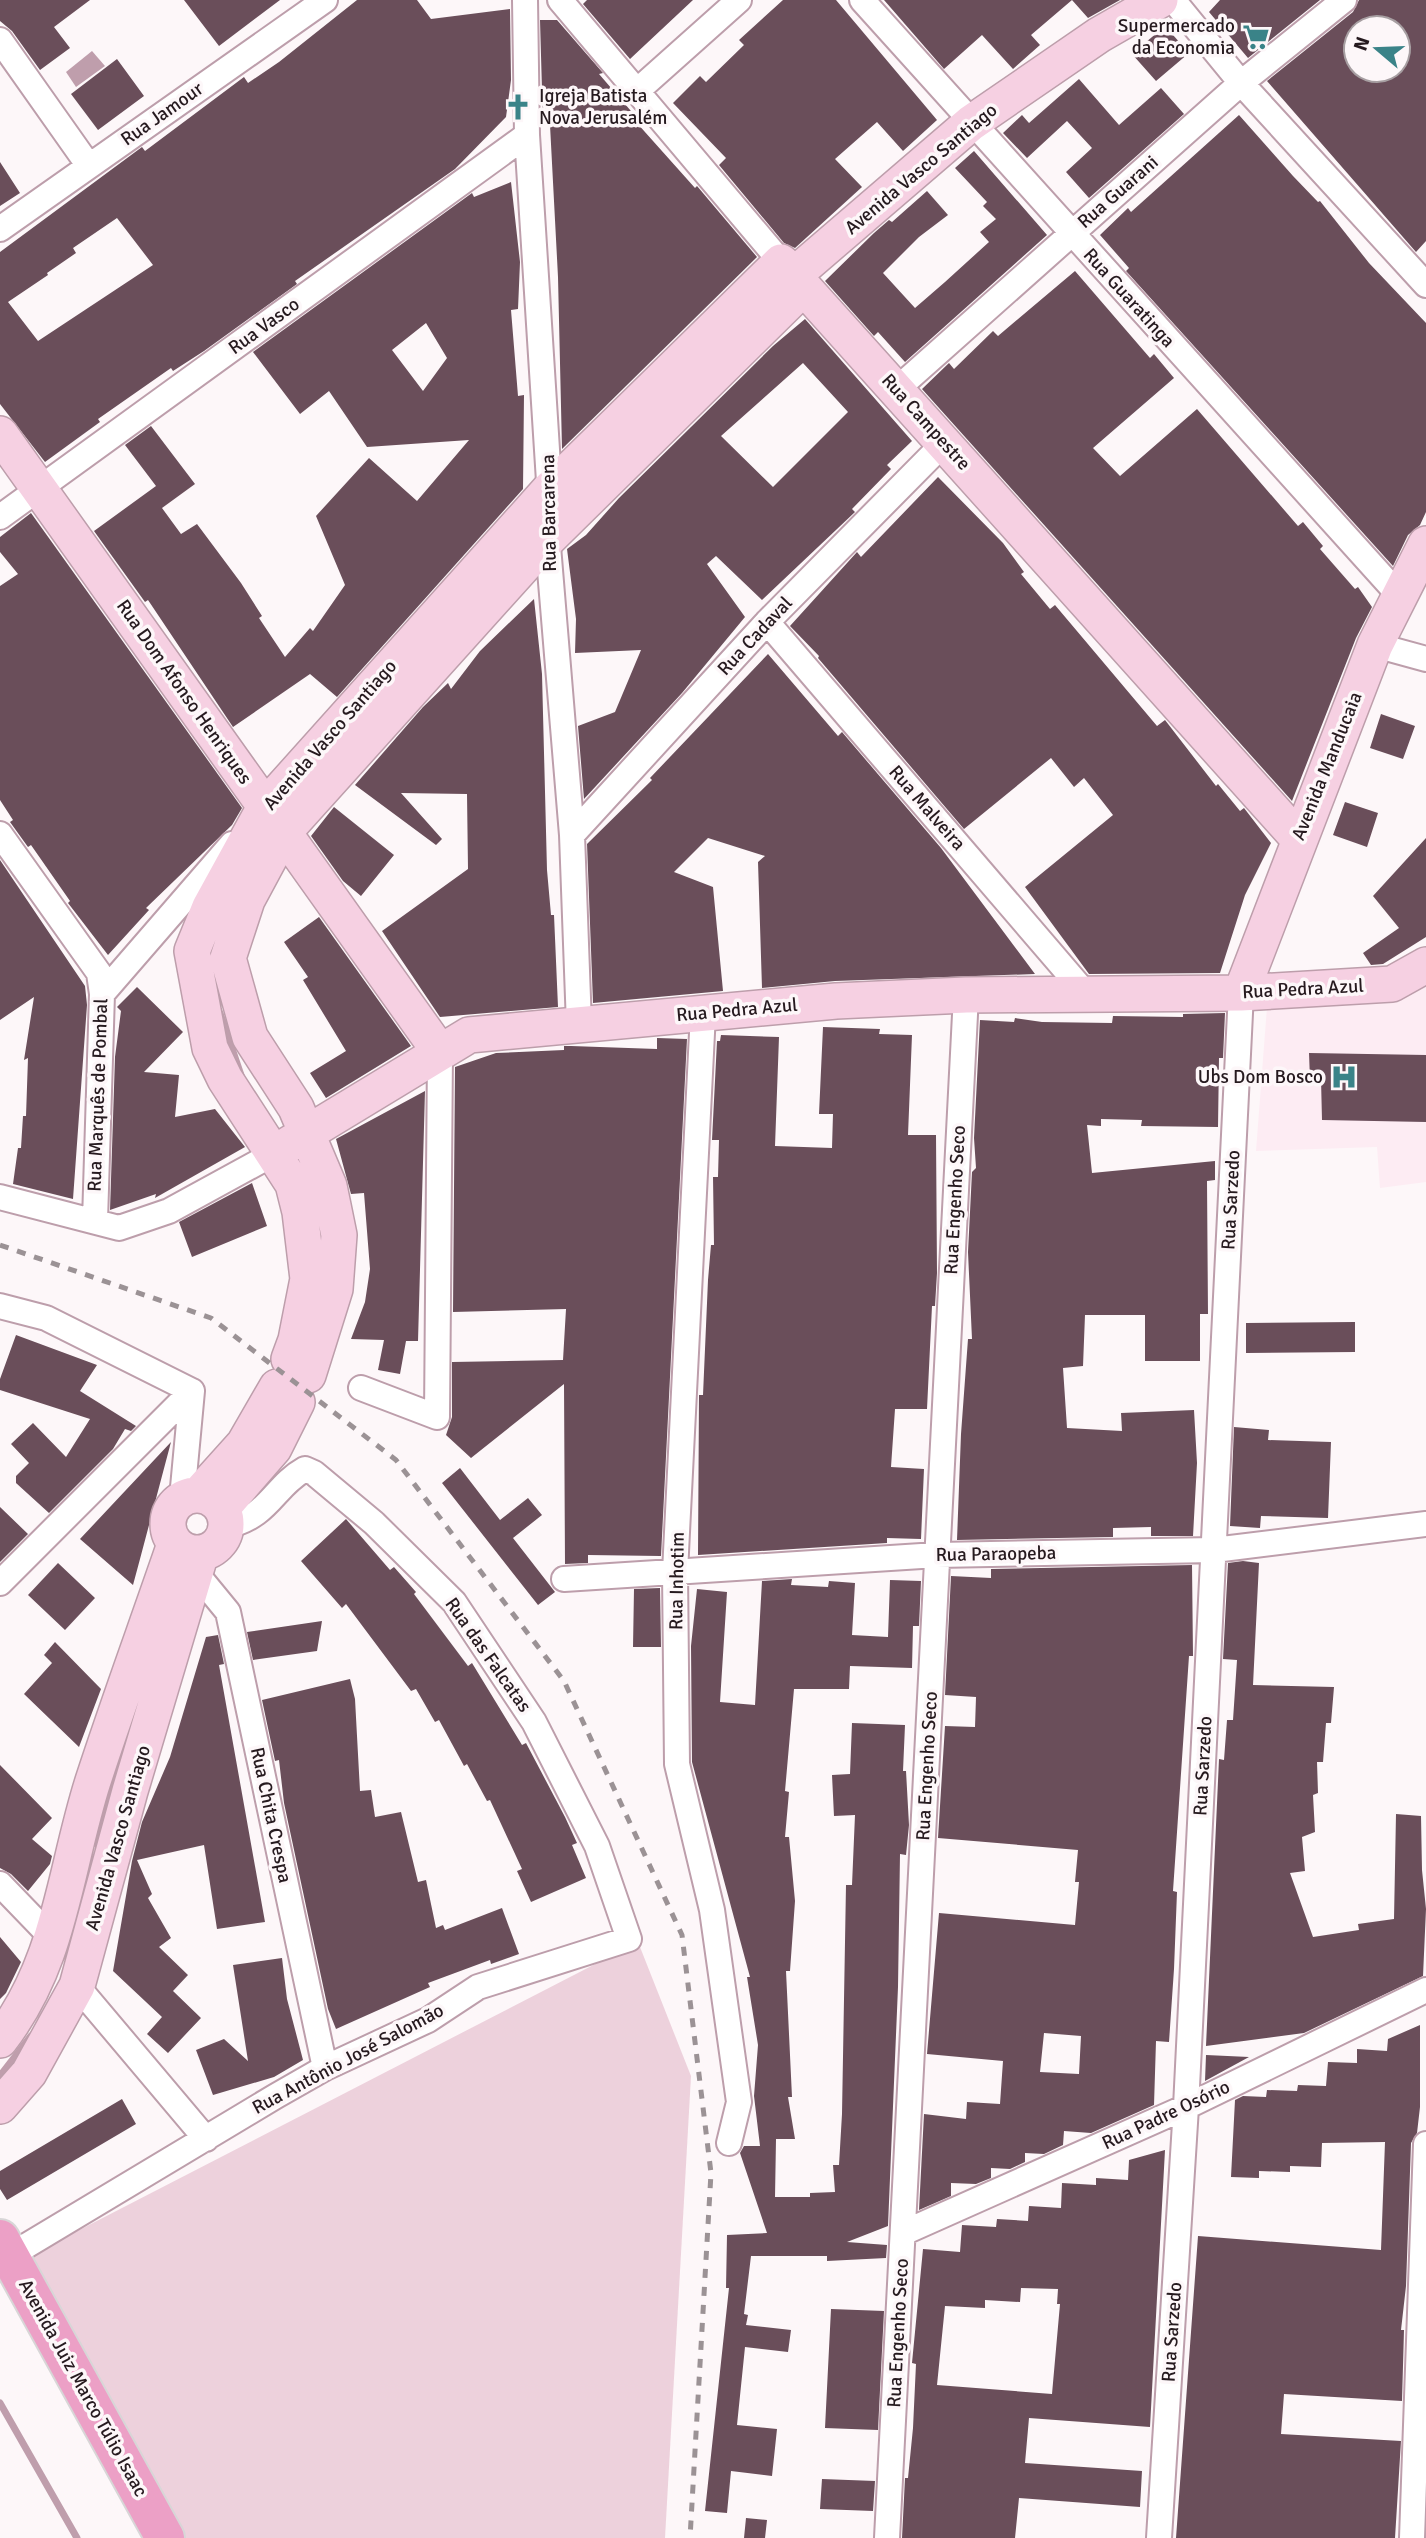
<svg xmlns="http://www.w3.org/2000/svg" width="1426" height="2538" font-family="Signika,sans-serif">
<rect width="100%" height="100%" fill="#fdf7f9"/>
<path fill="#fdecf3" d="M 1426,977 L 1426,1182 L 1380,1188 L 1377,1147 L 1256,1151 L 1267,1007 Z"/>
<path fill="#edd1dc" d="M 638,1942 L 691,2076 L 665,2538 L 180,2538 L 23,2259 Z"/>
<path fill="#bf9eac" d="M 92,51 L 105,66 L 76,87 L 66,72 Z"/>
<g fill="none" stroke-linecap="round" stroke-linejoin="round">
<path stroke="#bf9eac" stroke-width="7" d="M 220,1013 L 241,1075
M 98,1845 L 109,1788 L 134,1719
M 0,2076 L 31,2036
M 0,2403 L 77,2538"/>
</g>
<path fill="#6a4e5a" fill-rule="evenodd" d="M 0,0 L 90,0 L 54,27 L 70,48 L 40,70 L 12,31 L 0,21 Z
M 184,0 L 280,0 L 219,46 Z
M 357,0 L 417,0 L 431,19 L 510,9 L 511,80 L 506,117 L 455,169 L 295,281 L 297,284 L 204,351 L 173,371 L 171,368 L 98,419 L 100,422 L 45,462 L 0,404 L 0,252 L 142,147 L 145,151 L 244,77 L 248,83 L 279,62 ZM 117,218 L 153,265 L 38,341 L 8,302 L 48,275 L 47,273 L 76,253 L 73,248 Z
M 587,0 L 693,0 L 630,59 L 583,4 Z
M 783,0 L 836,0 L 937,120 L 903,151 L 877,122 L 835,159 L 862,187 L 795,248 L 784,243 L 719,165 L 726,158 L 673,103 L 700,76 L 706,82 L 744,45 L 739,40 Z
M 884,0 L 1120,0 L 1088,18 L 1072,0 L 1031,35 L 1040,45 L 1013,69 L 982,35 L 944,69 Z
M 1220,0 L 1320,0 L 1248,58 L 1209,12 Z
M 1359,0 L 1426,0 L 1426,241 L 1416,252 L 1267,81 L 1353,12 ZM 1356,28 L 1398,28 L 1398,70 L 1356,70 Z
M 540,20 L 557,20 L 603,73 L 599,74 L 631,111 L 628,113 L 695,188 L 697,186 L 757,257 L 562,449 L 558,277 L 550,125 L 543,125 Z
M 1165,26 L 1189,53 L 1156,81 L 1132,54 Z
M 117,59 L 144,96 L 98,130 L 71,94 Z
M 1079,79 L 1119,125 L 1161,88 L 1184,114 L 1089,198 L 1066,172 L 1092,148 L 1067,121 L 1027,158 L 1003,133 L 1022,115 L 1029,123 Z
M 1239,115 L 1293,176 L 1318,202 L 1320,201 L 1369,263 L 1426,323 L 1426,512 L 1420,525 L 1408,535 L 1393,566 L 1126,271 L 1129,268 L 1100,235 L 1128,208 L 1131,212 Z
M 974,151 L 1047,235 L 905,362 L 878,332 L 874,336 L 825,281 L 874,233 L 889,220 L 892,222 L 927,191 L 948,215 L 919,237 L 883,273 L 915,308 L 945,282 L 989,242 L 980,232 L 996,219 L 983,206 L 987,202 L 955,168 Z
M 0,162 L 20,193 L 0,206 Z
M 511,182 L 520,262 L 518,309 L 511,310 L 518,396 L 524,395 L 523,489 L 337,697 L 310,674 L 233,727 L 148,600 L 145,602 L 94,531 L 156,486 L 125,445 L 151,426 L 195,484 L 162,508 L 181,534 L 197,524 L 241,583 L 262,616 L 259,618 L 285,657 L 310,628 L 313,631 L 345,585 L 316,516 L 369,458 L 417,501 L 469,440 L 367,447 L 329,391 L 300,414 L 253,352 L 472,193 L 474,197 ZM 426,323 L 447,358 L 423,391 L 392,350 Z
M 1075,271 L 1150,358 L 1154,354 L 1174,378 L 1093,448 L 1120,476 L 1197,409 L 1298,526 L 1303,522 L 1323,546 L 1320,549 L 1355,589 L 1358,587 L 1372,607 L 1356,638 L 1292,801 L 922,389 L 949,363 L 954,369 L 993,331 L 998,336 Z
M 805,319 L 912,441 L 887,465 L 891,469 L 852,509 L 855,512 L 762,600 L 716,556 L 707,564 L 745,617 L 682,693 L 584,799 L 578,726 L 615,712 L 641,650 L 575,653 L 576,619 L 567,549 L 586,535 L 619,498 L 773,346 ZM 803,363 L 848,412 L 773,487 L 721,436 Z
M 938,477 L 1003,543 L 1024,572 L 1021,574 L 1050,609 L 1055,605 L 1157,726 L 1165,720 L 1216,786 L 1218,784 L 1240,811 L 1244,808 L 1271,843 L 1245,895 L 1220,973 L 1089,974 L 1025,887 L 1113,815 L 1084,778 L 1074,787 L 1051,758 L 964,829 L 818,658 L 819,656 L 790,626 L 857,552 L 861,557 Z
M 31,513 L 242,808 L 232,825 L 146,908 L 149,910 L 108,955 L 68,903 L 70,901 L 31,845 L 28,847 L 10,822 L 13,820 L 0,800 L 0,586 L 18,574 L 0,552 L 0,537 Z
M 534,599 L 542,674 L 547,870 L 551,915 L 554,915 L 558,1007 L 440,1017 L 382,931 L 468,869 L 467,794 L 401,793 L 442,839 L 436,845 L 355,785 L 423,707 L 448,683 L 451,689 L 480,651 Z
M 768,654 L 838,736 L 842,732 L 941,848 L 1035,974 L 835,981 L 762,988 L 758,862 L 765,856 L 708,838 L 674,872 L 713,887 L 723,991 L 593,1003 L 587,844 L 652,780 L 650,778 Z
M 1381,714 L 1415,726 L 1403,759 L 1370,748 Z
M 1345,802 L 1378,813 L 1367,847 L 1333,835 Z
M 334,807 L 394,855 L 361,896 L 343,881 L 311,836 Z
M 1426,838 L 1426,937 L 1383,964 L 1371,965 L 1363,953 L 1399,928 L 1373,896 Z
M 0,860 L 85,986 L 87,1005 L 73,1199 L 13,1184 L 18,1148 L 21,1148 L 23,1116 L 26,1116 L 28,1058 L 24,1060 L 34,997 L 0,1020 Z
M 319,917 L 411,1046 L 326,1098 L 310,1073 L 346,1051 L 303,980 L 308,977 L 284,942 Z
M 137,987 L 183,1032 L 144,1072 L 179,1075 L 175,1117 L 215,1109 L 245,1147 L 155,1198 L 156,1194 L 110,1210 L 115,1057 L 121,1011 L 117,1007 Z
M 1225,1013 L 1223,1058 L 1219,1058 L 1218,1127 L 1141,1126 L 1142,1120 L 1101,1119 L 1101,1126 L 1087,1125 L 1092,1173 L 1215,1161 L 1215,1180 L 1207,1181 L 1208,1314 L 1200,1314 L 1200,1361 L 1145,1361 L 1145,1315 L 1085,1315 L 1083,1366 L 1063,1368 L 1067,1428 L 1122,1431 L 1121,1413 L 1194,1410 L 1197,1463 L 1193,1536 L 1151,1536 L 1151,1527 L 1113,1528 L 1113,1537 L 957,1540 L 961,1434 L 968,1339 L 972,1339 L 968,1252 L 972,1172 L 976,1168 L 974,1138 L 980,1020 L 1014,1022 L 1015,1018 L 1042,1022 L 1112,1023 L 1113,1016 L 1183,1017 L 1183,1014 Z
M 823,1027 L 880,1029 L 879,1034 L 912,1035 L 908,1135 L 936,1135 L 937,1273 L 935,1306 L 932,1306 L 927,1409 L 895,1409 L 891,1467 L 924,1469 L 921,1539 L 887,1538 L 887,1543 L 698,1555 L 699,1395 L 703,1395 L 708,1280 L 711,1245 L 714,1245 L 713,1177 L 718,1177 L 719,1140 L 712,1140 L 717,1041 L 720,1041 L 721,1035 L 779,1037 L 775,1146 L 832,1148 L 833,1114 L 819,1114 Z
M 657,1038 L 687,1039 L 661,1556 L 588,1555 L 588,1563 L 565,1564 L 564,1384 L 471,1458 L 446,1435 L 452,1417 L 452,1362 L 563,1360 L 566,1309 L 453,1312 L 455,1067 L 496,1053 L 564,1050 L 564,1046 L 571,1046 L 657,1049 Z
M 1309,1053 L 1426,1055 L 1426,1122 L 1322,1120 L 1321,1079 L 1310,1080 Z
M 425,1091 L 418,1341 L 406,1341 L 400,1374 L 378,1370 L 384,1340 L 351,1339 L 365,1302 L 370,1269 L 364,1193 L 351,1194 L 336,1139 Z
M 252,1183 L 267,1226 L 192,1257 L 179,1222 Z
M 1355,1322 L 1355,1352 L 1246,1353 L 1246,1323 Z
M 16,1335 L 97,1365 L 80,1391 L 136,1426 L 131,1431 L 125,1429 L 113,1449 L 49,1513 L 16,1483 L 16,1476 L 29,1463 L 11,1444 L 33,1423 L 66,1457 L 90,1419 L 0,1390 L 0,1379 Z
M 1234,1427 L 1269,1430 L 1268,1440 L 1331,1442 L 1328,1518 L 1261,1516 L 1260,1528 L 1230,1526 Z
M 171,1442 L 140,1559 L 133,1585 L 80,1539 Z
M 460,1468 L 500,1520 L 528,1498 L 542,1515 L 513,1538 L 555,1592 L 538,1605 L 442,1483 Z
M 0,1507 L 28,1534 L 0,1562 Z
M 346,1519 L 390,1570 L 394,1567 L 416,1592 L 414,1594 L 468,1666 L 472,1663 L 522,1745 L 526,1743 L 565,1817 L 577,1843 L 572,1845 L 586,1878 L 531,1902 L 517,1871 L 522,1869 L 490,1800 L 487,1801 L 467,1764 L 464,1766 L 439,1720 L 435,1722 L 416,1689 L 411,1691 L 346,1604 L 342,1608 L 301,1561 Z
M 1243,1561 L 1259,1563 L 1253,1685 L 1334,1687 L 1331,1723 L 1326,1723 L 1323,1762 L 1317,1762 L 1318,1793 L 1313,1795 L 1315,1832 L 1302,1837 L 1305,1871 L 1290,1873 L 1313,1937 L 1359,1930 L 1358,1924 L 1394,1919 L 1396,1814 L 1421,1816 L 1422,1870 L 1426,1909 L 1423,1976 L 1304,2033 L 1206,2046 L 1219,1759 L 1224,1760 L 1227,1720 L 1233,1720 L 1237,1660 L 1223,1659 L 1228,1563 Z
M 58,1563 L 95,1598 L 65,1630 L 28,1595 Z
M 1192,1565 L 1193,1656 L 1189,1656 L 1173,1891 L 1177,1892 L 1174,1969 L 1169,2042 L 1156,2041 L 1154,2105 L 1091,2133 L 1064,2131 L 1063,2145 L 1044,2154 L 1025,2153 L 1025,2162 L 1010,2169 L 991,2168 L 991,2178 L 976,2184 L 951,2183 L 951,2196 L 919,2210 L 924,2114 L 966,2119 L 967,2102 L 1000,2104 L 1003,2061 L 927,2054 L 939,1913 L 1075,1925 L 1079,1882 L 1075,1882 L 1078,1850 L 938,1838 L 945,1726 L 975,1727 L 976,1697 L 945,1695 L 951,1576 L 991,1578 L 991,1569 ZM 1044,2033 L 1081,2036 L 1079,2074 L 1040,2072 Z
M 792,1579 L 791,1585 L 828,1587 L 829,1581 L 855,1583 L 852,1635 L 888,1637 L 890,1580 L 921,1581 L 919,1626 L 913,1626 L 912,1668 L 850,1666 L 849,1689 L 794,1689 L 785,1791 L 789,1792 L 785,1837 L 789,1837 L 795,1901 L 790,1971 L 786,1971 L 792,2097 L 788,2097 L 795,2139 L 776,2139 L 775,2197 L 810,2197 L 810,2193 L 835,2192 L 833,2165 L 839,2165 L 842,2114 L 846,1885 L 852,1885 L 855,1815 L 834,1816 L 832,1775 L 850,1774 L 852,1723 L 905,1725 L 903,1771 L 906,1771 L 909,1825 L 906,1855 L 900,1854 L 898,1987 L 888,2226 L 847,2242 L 887,2245 L 886,2258 L 827,2261 L 827,2256 L 751,2256 L 744,2314 L 748,2315 L 746,2325 L 791,2330 L 788,2352 L 745,2347 L 737,2425 L 777,2429 L 772,2476 L 731,2471 L 727,2513 L 705,2511 L 729,2288 L 726,2288 L 727,2235 L 767,2233 L 740,2153 L 744,2146 L 760,2146 L 754,2096 L 758,2045 L 747,1977 L 750,1977 L 692,1762 L 691,1646 L 697,1589 L 727,1592 L 720,1702 L 755,1705 L 762,1581 Z
M 660,1588 L 661,1647 L 633,1647 L 634,1589 Z
M 322,1621 L 317,1651 L 253,1660 L 247,1632 Z
M 218,1635 L 224,1664 L 219,1665 L 265,1922 L 217,1929 L 204,1845 L 137,1860 L 152,1894 L 148,1898 L 171,1938 L 159,1947 L 188,1975 L 173,1991 L 201,2018 L 168,2053 L 147,2034 L 162,2017 L 113,1971 L 132,1861 L 142,1822 L 170,1757 L 206,1637 Z
M 55,1642 L 101,1689 L 79,1747 L 24,1694 L 52,1663 L 44,1655 Z
M 350,1679 L 355,1699 L 360,1791 L 371,1790 L 375,1817 L 401,1812 L 418,1882 L 426,1880 L 436,1928 L 443,1925 L 445,1930 L 502,1908 L 519,1954 L 491,1964 L 490,1960 L 428,1983 L 430,1987 L 336,2029 L 328,2009 L 284,1803 L 279,1760 L 275,1761 L 262,1700 Z
M 0,1765 L 52,1818 L 32,1839 L 52,1856 L 50,1864 L 28,1891 L 11,1874 L 0,1868 Z
M 0,1937 L 21,1962 L 6,1993 L 0,1999 Z
M 282,1958 L 287,1999 L 303,2060 L 274,2077 L 213,2095 L 196,2050 L 224,2039 L 248,2061 L 233,1965 Z
M 1420,2025 L 1420,2107 L 1417,2133 L 1411,2143 L 1406,2286 L 1401,2330 L 1404,2330 L 1402,2401 L 1284,2394 L 1281,2434 L 1401,2441 L 1395,2538 L 1176,2538 L 1198,2236 L 1381,2250 L 1385,2142 L 1322,2143 L 1321,2167 L 1290,2166 L 1290,2172 L 1259,2171 L 1259,2178 L 1231,2177 L 1235,2100 L 1243,2096 L 1266,2097 L 1267,2090 L 1297,2091 L 1298,2085 L 1326,2086 L 1328,2062 L 1357,2063 L 1357,2049 L 1387,2051 L 1388,2039 Z
M 1206,2055 L 1249,2057 L 1205,2081 Z
M 122,2099 L 136,2124 L 7,2200 L 0,2189 L 0,2171 Z
M 1165,2150 L 1150,2427 L 1029,2418 L 1025,2463 L 1142,2471 L 1140,2507 L 1019,2498 L 1015,2538 L 902,2538 L 905,2478 L 908,2478 L 913,2428 L 916,2364 L 912,2363 L 923,2249 L 960,2252 L 962,2225 L 996,2227 L 997,2219 L 1028,2221 L 1029,2206 L 1061,2208 L 1062,2183 L 1096,2185 L 1096,2178 L 1128,2180 L 1129,2160 ZM 1021,2288 L 1058,2289 L 1057,2304 L 1060,2304 L 1052,2394 L 937,2385 L 945,2306 L 985,2308 L 985,2300 L 1020,2302 Z
M 831,2309 L 884,2311 L 878,2430 L 825,2428 Z
M 822,2479 L 875,2481 L 873,2511 L 820,2509 Z
M 746,2518 L 767,2520 L 765,2538 L 744,2538 Z"/>
<g fill="none" stroke-linecap="round" stroke-linejoin="round">
<g stroke="#bd9eab" stroke-width="28">
<path id="street" d="M 525,0 L 527,135 L 550,497
M 560,0 L 781,262
M 862,0 L 1398,594
M 1173,0 L 1241,83 L 1426,285
M 0,40 L 89,166
M 637,91 L 739,0
M 0,229 L 325,0
M 897,389 L 1241,83 L 1344,0
M 0,517 L 527,135
M 547,534 L 572,835 L 579,1025
M 767,622 L 1087,995
M 1375,645 L 1426,659
M 0,834 L 99,973 L 102,994 L 95,1221
M 572,835 L 767,622 L 945,442
M 102,994 L 232,844
M 703,1013 L 675,1572 L 677,1764 L 712,1910 L 739,2102 L 729,2143
M 0,1197 L 119,1228 L 169,1211 L 275,1153
M 0,1306 L 46,1318 L 192,1391
M 361,1388 L 437,1417 L 440,1052
M 182,1498 L 192,1391
M 196,1573 L 228,1612 L 325,2068
M 564,1579 L 937,1555 L 1214,1550 L 1426,1524
M 0,1583 L 192,1391
M 0,1884 L 54,1940
M 77,1986 L 206,2139
M 903,2233 L 1186,2107 L 1426,1990
M 11,2255 L 276,2096 L 325,2068 L 428,2020 L 478,1987 L 629,1939 L 597,1846 L 534,1722 L 454,1602 L 374,1523 L 314,1473 L 305,1469 C 273,1487 270,1516 227,1526
M 887,2538 L 966,995
M 1159,2538 L 1186,2107 L 1241,993
M 1412,2538 L 1426,2144"/>
</g>
<g stroke="#bd9eab" stroke-width="38">
<path id="secondary" d="M 793,276 L 971,123 L 1099,35 L 1160,0
M 0,434 L 440,1052
M 1241,993 L 1375,645 L 1426,544
M 286,1146 L 469,1035 L 836,1001 L 966,995 L 1241,993 L 1392,984 L 1426,965
M 289,1359 L 296,1340 L 308,1279 L 300,1212 L 293,1184 L 225,1079 L 210,1048 L 192,951 L 210,907 L 265,807 L 550,489 L 781,262 L 1298,838
M 308,1375 L 335,1289 L 339,1235 L 329,1186 L 296,1108 L 250,1037 L 228,958 L 247,900 L 283,833 L 546,541 L 803,288
M 199,1494 L 244,1444 L 277,1387
M168 1524a29 29 0 1 1 58 0a29 29 0 1 1-58 0Z
M 222,1508 L 274,1448 L 297,1402
M 0,2040 C 61,1961 64,1872 93,1781 C 119,1701 148,1623 175,1544
M 0,2106 L 29,2073 L 77,1986 L 130,1791 L 201,1553"/>
</g>
<g stroke="#d8d6d7" stroke-width="42">
<path id="primary" d="M 0,2239 L 165,2538"/>
</g>
<use href="#street" stroke="#fff" stroke-width="24"/>
<use href="#secondary" stroke="#f6d0e2" stroke-width="35"/>
<use href="#primary" stroke="#eca0c6" stroke-width="38"/>
<path stroke="#9b9295" stroke-width="5" stroke-dasharray="9 9" stroke-linecap="butt" d="M 0,1245 L 211,1318 L 396,1460 L 564,1681 L 682,1935 L 711,2173 L 690,2538"/>
</g>
<defs>
<g id="supermarket-bare" transform="scale(2.1)"><path d="M-6-5.5h2.5l.6 2H6L4.5 2H-2.5L-4.4-4H-6ZM-1.5 3.2a1.3 1.3 0 1 0 .1 0ZM3 3.2a1.3 1.3 0 1 0 .1 0Z" fill="#3a8388" stroke="#fdf7f9" stroke-width="2.5" paint-order="stroke"/></g>
<g id="church-bare" transform="scale(2.1)"><path d="M-1.2-6h2.4v3.5h3.3v2.4h-3.3V6h-2.4V-.1h-3.3v-2.4h3.3Z" fill="#3a8388" stroke="#fdf7f9" stroke-width="2.5" paint-order="stroke"/></g>
<g id="hospital-bare" transform="scale(2.1)"><path d="M-5-5h3v3.5h4V-5h3V5h-3V1.5h-4V5h-3Z" fill="#3a8388" stroke="#fdf7f9" stroke-width="2.5" paint-order="stroke"/></g>
</defs>
<g fill-rule="evenodd">
<use href="#supermarket-bare" x="1256" y="37"/>
<use href="#church-bare" x="518" y="107"/>
<use href="#hospital-bare" x="1344" y="1077"/>
</g>
<g text-anchor="middle" dominant-baseline="central" stroke-width="7" stroke-linejoin="round" paint-order="stroke">
<g font-size="19" fill="#261a1f" stroke="#fdf7f9" text-anchor="end">
<text x="1235" y="26">Supermercado<tspan x="1235" dy="22">da Economia</tspan></text>
<text x="539" y="96" text-anchor="start">Igreja Batista<tspan x="539" dy="22">Nova Jerusalém</tspan></text>
<text x="1323" y="1077">Ubs Dom Bosco</text>
</g>
<g font-size="19" fill="#261a1f" stroke="#fdf7f9">
<text transform="translate(162 114) rotate(-35)">Rua Jamour</text>
<text transform="translate(921 169) rotate(-40)">Avenida Vasco Santiago</text>
<text transform="translate(1118 192) rotate(-41)">Rua Guarani</text>
<text transform="translate(1129 298) rotate(48)">Rua Guaratinga</text>
<text transform="translate(264 326) rotate(-36)">Rua Vasco</text>
<text transform="translate(926 422) rotate(48)">Rua Campestre</text>
<text transform="translate(549 513) rotate(-91)">Rua Barcarena</text>
<text transform="translate(755 636) rotate(-47)">Rua Cadaval</text>
<text transform="translate(184 692) rotate(55)">Rua Dom Afonso Henriques</text>
<text transform="translate(330 735) rotate(-49)">Avenida Vasco Santiago</text>
<text transform="translate(1327 766) rotate(-68)">Avenida Manducaia</text>
<text transform="translate(927 808) rotate(49)">Rua Malveira</text>
<text transform="translate(1303 989) rotate(-3)">Rua Pedra Azul</text>
<text transform="translate(737 1010) rotate(-5)">Rua Pedra Azul</text>
<text transform="translate(98 1095) rotate(-88)">Rua Marquês de Pombal</text>
<text transform="translate(955 1200) rotate(-87)">Rua Engenho Seco</text>
<text transform="translate(1231 1200) rotate(-87)">Rua Sarzedo</text>
<text transform="translate(996 1554) rotate(-1)">Rua Paraopeba</text>
<text transform="translate(677 1581) rotate(-89)">Rua Inhotim</text>
<text transform="translate(488 1655) rotate(55)">Rua das Falcatas</text>
<text transform="translate(927 1766) rotate(-87)">Rua Engenho Seco</text>
<text transform="translate(1203 1766) rotate(-87)">Rua Sarzedo</text>
<text transform="translate(271 1815) rotate(78)">Rua Chita Crespa</text>
<text transform="translate(118 1838) rotate(-74)">Avenida Vasco Santiago</text>
<text transform="translate(348 2059) rotate(-28)">Rua Antônio José Salomão</text>
<text transform="translate(1166 2115) rotate(-25)">Rua Padre Osório</text>
<text transform="translate(1172 2332) rotate(-86)">Rua Sarzedo</text>
<text transform="translate(898 2333) rotate(-87)">Rua Engenho Seco</text>
<text transform="translate(83 2388) rotate(61)">Avenida Juiz Marco Túlio Isaac</text>
</g>
</g>
<g transform="translate(1377 49) rotate(289)"><circle r="33" fill="#fdf7f9" stroke="#a79fa2" stroke-width="2"/>
<path d="M0-5L12 26L0 18L-12 26Z" fill="#3a8388"/>
<text y="-10" font-size="19" font-weight="bold" text-anchor="middle" fill="#261a1f">N</text>
</g>
</svg>
